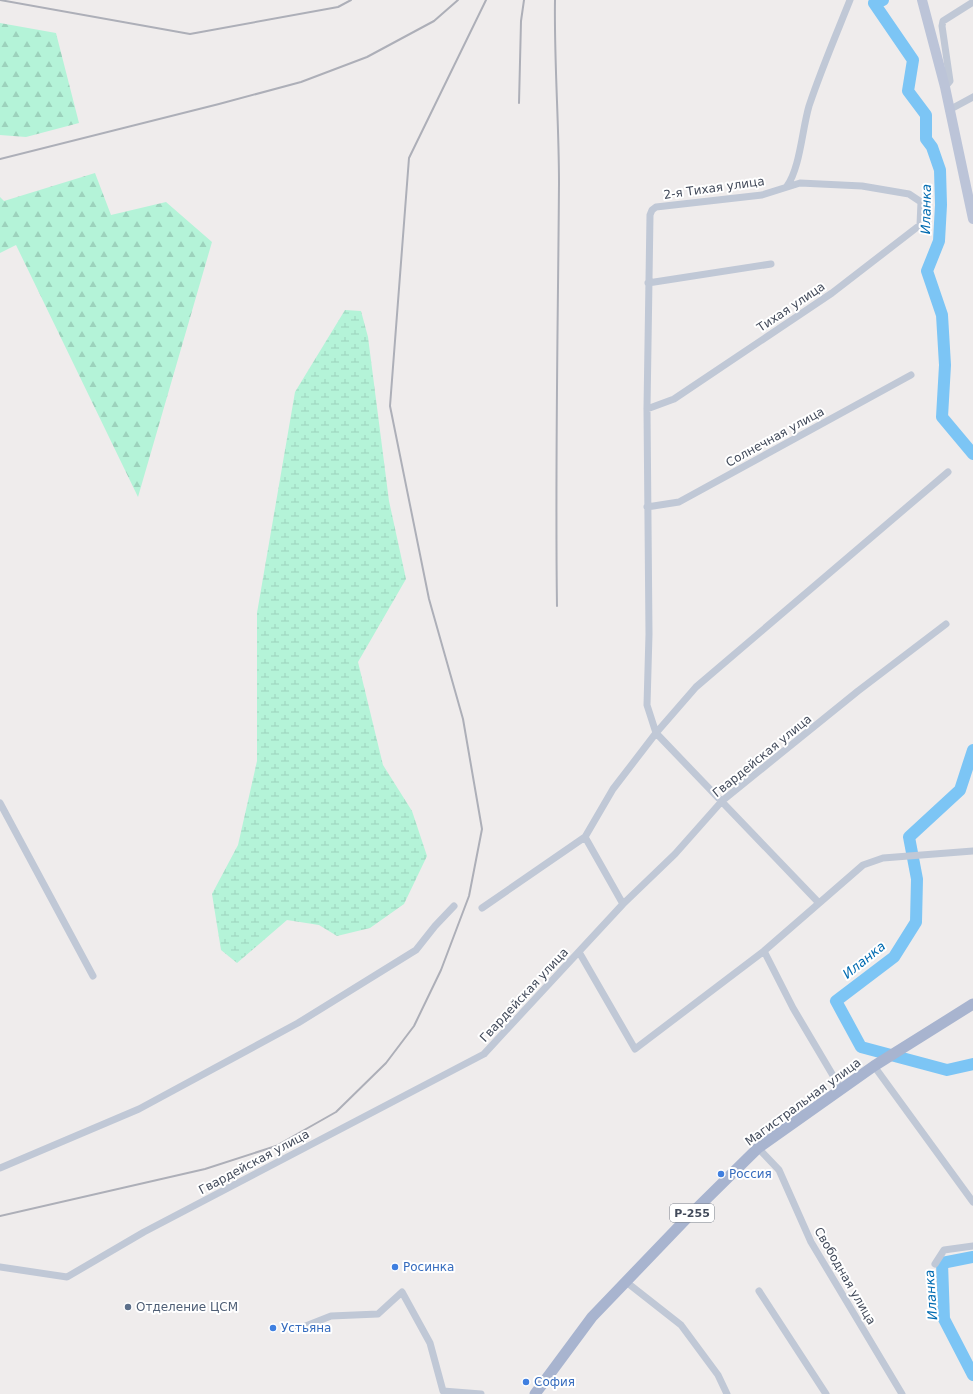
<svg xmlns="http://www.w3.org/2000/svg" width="973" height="1394" font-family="'DejaVu Sans',sans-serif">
<defs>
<pattern id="forest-firs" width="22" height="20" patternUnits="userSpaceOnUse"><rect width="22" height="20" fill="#b4f3d8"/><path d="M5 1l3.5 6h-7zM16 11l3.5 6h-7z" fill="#9cd2bc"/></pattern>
<pattern id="wetland-marsh" width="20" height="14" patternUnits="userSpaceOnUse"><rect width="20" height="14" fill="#b4f3d8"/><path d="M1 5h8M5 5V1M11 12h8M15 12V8" fill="none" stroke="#9cd2bc"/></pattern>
</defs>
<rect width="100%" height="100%" fill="#efecec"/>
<path fill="url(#forest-firs)" d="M 0,23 L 56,33 L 79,123 L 26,137 L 0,135 Z
M 95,173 L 111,215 L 166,202 L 212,242 L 138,497 L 16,245 L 0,253 L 0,197 L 4,201 Z"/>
<path fill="url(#wetland-marsh)" d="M 345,310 L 361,311 L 368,337 L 389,501 L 406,579 L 358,662 L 383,765 L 412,811 L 427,856 L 404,904 L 370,928 L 337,936 L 319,925 L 287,920 L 237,963 L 221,950 L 212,894 L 238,845 L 257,761 L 257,613 L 295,392 Z"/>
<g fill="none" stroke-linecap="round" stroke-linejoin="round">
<path stroke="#7cc5f5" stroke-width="12" d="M 883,0 L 874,3 L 913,60 L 908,91 L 926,115 L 926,139 L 932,147 L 940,170 L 941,205 L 939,241 L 927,271 L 942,315 L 945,365 L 942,417 L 973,454
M 973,750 L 960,790 L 909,837 L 917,879 L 916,922 L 894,957 L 836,1001 L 861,1047 L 947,1070 L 973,1064
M 973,1257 L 942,1263 L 944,1319 L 973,1375"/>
<path stroke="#c0c8d6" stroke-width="7" d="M 945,87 L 950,81 L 942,26 L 943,21 L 973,2
M 949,110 L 973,97
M 787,186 C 800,168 802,130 809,106 C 821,70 836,35 850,0
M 648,283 L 771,264
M 647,409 L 674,399 L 832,293 L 920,225 L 921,202 L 909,194 L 862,186 L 800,183 L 762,195 L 656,207 L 652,210 L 650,215 L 647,409 L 649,634 L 647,705 L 656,733 L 819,903
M 647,507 L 679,502 L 911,375
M 0,803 L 93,976
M 585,837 L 623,904
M 482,908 L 585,837 L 613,789 L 656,733 L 696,687 L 948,472
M 579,952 L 635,1049 L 764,951
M 874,1066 L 973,1202
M 841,1089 L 793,1008 L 764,951 L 863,865 L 883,858 L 973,851
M 758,1148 L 779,1170 L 811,1242 L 902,1394
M 0,1168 L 139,1109 L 298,1023 L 416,950 L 435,926 L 454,906
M 935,1264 L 944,1250 L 973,1246
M 0,1267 L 67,1277 L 144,1232 L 484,1054 L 623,904 L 675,854 L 722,801 L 858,691 L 946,624
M 625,1281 L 681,1325 L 718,1375 L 727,1394
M 759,1291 L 826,1394
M 298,1329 L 331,1316 L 378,1314 L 402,1292 L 430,1343 L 443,1391 L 481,1394"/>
<path stroke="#bcc4d8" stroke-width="10" d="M 922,0 L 945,87 L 973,219"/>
<path stroke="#a8b4cf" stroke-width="11" d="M 535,1394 L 592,1317 L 688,1217 L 758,1148 L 874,1066 L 973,1004"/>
<path stroke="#adafb8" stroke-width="2" d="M 0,0 L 190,34 L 338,7 L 351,0
M 555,0 C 554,61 559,122 559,183 C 558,324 555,465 557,606
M 519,103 L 521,21 L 524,0
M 0,159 L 219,104 L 301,82 L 367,57 L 434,21 L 458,0
M 0,1216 L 205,1169 L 276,1146 L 336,1112 L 386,1063 L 414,1026 L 441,970 L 469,896 L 482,829 L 463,719 L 429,599 L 390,406 L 409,158 L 486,0"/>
</g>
<g fill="#3f7fe0" stroke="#fff" stroke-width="1.5">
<circle cx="721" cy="1174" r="4"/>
<circle cx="395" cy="1267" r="4"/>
<circle cx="273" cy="1328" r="4"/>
<circle cx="526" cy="1382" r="4"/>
</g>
<circle fill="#5c6f8a" stroke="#fff" stroke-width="1.5" cx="128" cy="1307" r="4"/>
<g text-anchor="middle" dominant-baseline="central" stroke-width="4" stroke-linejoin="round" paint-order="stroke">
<rect fill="#fff" stroke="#7b818c" stroke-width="1" x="670" y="1204" width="44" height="18" rx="3"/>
<g font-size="11" font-weight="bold" fill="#434b5b">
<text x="692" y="1213">Р-255</text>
</g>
<g font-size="12" fill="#434b5b" stroke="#fff">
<text transform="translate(714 188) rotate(-8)">2-я Тихая улица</text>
<text transform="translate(791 307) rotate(-34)">Тихая улица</text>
<text transform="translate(775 437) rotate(-29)">Солнечная улица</text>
<text transform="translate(762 756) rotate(-39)">Гвардейская улица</text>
<text transform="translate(524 995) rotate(-47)">Гвардейская улица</text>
<text transform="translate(803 1102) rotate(-36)">Магистральная улица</text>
<text transform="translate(254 1162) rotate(-28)">Гвардейская улица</text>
<text transform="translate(845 1276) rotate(60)">Свободная улица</text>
</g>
<g font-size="12" fill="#366cbe" stroke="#fff" text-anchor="start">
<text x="729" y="1174">Россия</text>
<text x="403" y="1267">Росинка</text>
<text x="281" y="1328">Устьяна</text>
<text x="534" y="1382">София</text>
</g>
<g font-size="12" fill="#4e5e75" stroke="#fff" text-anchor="start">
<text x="136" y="1307">Отделение ЦСМ</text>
</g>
<g font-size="13" font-style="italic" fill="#006bb1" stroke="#fff">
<text transform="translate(926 209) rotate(-89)">Иланка</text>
<text transform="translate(864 960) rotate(-39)">Иланка</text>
<text transform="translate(931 1295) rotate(-94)">Иланка</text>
</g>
</g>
</svg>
